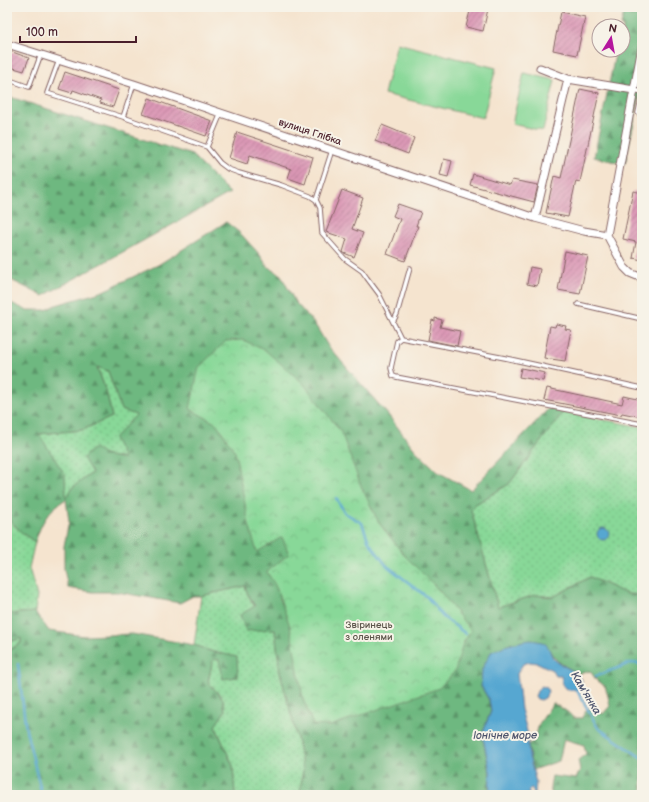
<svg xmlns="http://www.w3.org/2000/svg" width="649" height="802" font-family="'Balsamiq Sans',sans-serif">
<defs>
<pattern id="grass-dots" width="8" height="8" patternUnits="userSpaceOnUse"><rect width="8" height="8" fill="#88d898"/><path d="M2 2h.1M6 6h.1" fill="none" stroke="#77b983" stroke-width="1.8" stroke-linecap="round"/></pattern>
<pattern id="forest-firs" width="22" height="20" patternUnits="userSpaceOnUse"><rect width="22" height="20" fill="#6eb880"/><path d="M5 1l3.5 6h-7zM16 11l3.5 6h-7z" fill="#5c9569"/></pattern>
<pattern id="park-crowns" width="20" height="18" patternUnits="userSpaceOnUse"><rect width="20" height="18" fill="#88d898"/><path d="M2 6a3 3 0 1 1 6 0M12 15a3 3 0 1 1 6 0" fill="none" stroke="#77b983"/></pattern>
<pattern id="building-hatch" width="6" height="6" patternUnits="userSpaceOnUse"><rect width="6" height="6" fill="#db98b6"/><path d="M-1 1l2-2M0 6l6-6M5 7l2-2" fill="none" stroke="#b47b94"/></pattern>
</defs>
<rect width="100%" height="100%" fill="#f7f3e8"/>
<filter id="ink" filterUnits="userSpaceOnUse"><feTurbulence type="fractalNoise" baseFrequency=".025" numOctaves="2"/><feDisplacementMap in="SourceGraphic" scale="8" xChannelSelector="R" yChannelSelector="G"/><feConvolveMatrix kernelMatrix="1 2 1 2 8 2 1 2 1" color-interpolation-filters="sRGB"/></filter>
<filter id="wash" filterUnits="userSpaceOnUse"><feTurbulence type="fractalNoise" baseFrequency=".012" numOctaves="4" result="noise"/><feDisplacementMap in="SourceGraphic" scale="16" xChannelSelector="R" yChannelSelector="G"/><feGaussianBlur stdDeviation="0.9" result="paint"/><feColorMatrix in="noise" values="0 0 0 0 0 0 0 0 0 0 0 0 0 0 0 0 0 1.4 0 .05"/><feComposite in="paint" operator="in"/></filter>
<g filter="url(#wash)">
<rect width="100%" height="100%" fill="#f5e4cf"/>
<path fill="url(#grass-dots)" stroke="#697c62" d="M 97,366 L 108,371 L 121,409 L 136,414 L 124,459 L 104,455 L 92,473 L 73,487 L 66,499 L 38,434 L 82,430 L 112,417 L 106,391 Z
M 563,412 L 642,427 L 642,595 L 627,594 L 590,577 L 553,597 L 535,595 L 498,607 L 471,510 L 474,505 L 509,484 Z
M 7,517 L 22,533 L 35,542 L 29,568 L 37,596 L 35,612 L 7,614 Z
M 245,586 L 247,593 L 255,607 L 275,629 L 280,672 L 296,733 L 303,770 L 300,793 L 298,795 L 235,795 L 233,766 L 215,725 L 225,711 L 223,699 L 208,682 L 213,659 L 219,660 L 238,677 L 210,651 L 194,645 L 201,596 Z
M 21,638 L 21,643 L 7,652 L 7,643 Z"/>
<path fill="url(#forest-firs)" stroke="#5c6c56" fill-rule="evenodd" d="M 625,7 L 642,7 L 642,85 L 625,164 L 594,157 L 616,50 L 623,50 L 623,26 L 621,26 Z
M 7,96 L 192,155 L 230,193 L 43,296 L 7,278 Z
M 226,222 L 240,233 L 260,255 L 267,266 L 281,275 L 295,302 L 314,323 L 328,346 L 389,416 L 415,450 L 438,472 L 471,490 L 549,408 L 563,412 L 509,484 L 474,505 L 471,510 L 498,607 L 535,595 L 553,597 L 590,577 L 627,594 L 642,595 L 642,795 L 577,795 L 571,793 L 552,795 L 550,787 L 552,776 L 576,779 L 580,770 L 578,760 L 586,754 L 584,745 L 564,739 L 559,761 L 532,770 L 528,745 L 535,739 L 539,724 L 553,703 C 561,709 568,710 573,718 L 582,718 L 585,711 L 593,707 L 603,714 L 610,706 L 608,696 L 605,686 L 597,681 L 590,671 L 579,674 C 567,667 554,662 549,649 L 523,641 L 514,644 L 481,686 L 489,700 L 491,711 L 482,734 L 490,772 L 489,795 L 298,795 L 300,792 L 303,770 L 296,733 L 280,672 L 275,629 L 246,631 L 240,615 L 255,606 L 247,593 L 245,586 L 201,596 L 193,596 L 180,603 L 117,592 L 93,592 L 68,588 L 64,569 L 64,546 L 69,521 L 66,499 C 47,511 42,522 35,542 L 22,533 L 7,517 L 7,301 L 26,310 L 46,310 L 56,305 L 101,292 L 158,265 ZM 97,367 L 108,371 L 121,410 L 136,415 L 114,438 L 124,459 L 104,455 L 94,448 L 83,458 L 92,473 L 73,487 L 66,498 L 65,475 L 39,434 L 82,430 L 112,417 L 106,391 Z
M 35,612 L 49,631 L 85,636 L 132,634 L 194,645 L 210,651 L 237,657 L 238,677 L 223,679 L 219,660 L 213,659 L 208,682 L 223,699 L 225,711 L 215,726 L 233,766 L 235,795 L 7,795 L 7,652 L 21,643 L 21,638 L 7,643 L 7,614 Z"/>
<path fill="url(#park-crowns)" stroke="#697c62" d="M 243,340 L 266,351 L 303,383 L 341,432 L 361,486 L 379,523 L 404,555 L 439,590 L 471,631 L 463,643 L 455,671 L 439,688 L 330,726 L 313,725 L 303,699 L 290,626 L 275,585 L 267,572 L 289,554 L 282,537 L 257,552 L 249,525 L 235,452 L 217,424 L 190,409 L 199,367 L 226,341 Z"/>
<path fill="#88d898" stroke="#697c62" d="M 397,43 L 496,68 L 483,118 L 384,94 Z
M 524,73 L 555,80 L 543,131 L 512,124 Z"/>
<path fill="#57a7d1" stroke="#50637e" d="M597 534a6 6 0 1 1 12 0a6 6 0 1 1-12 0Z
M 531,640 C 535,641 541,641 544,643 C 550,646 550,655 554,659 C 563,668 576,669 582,680 L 581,685 L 578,686 L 575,690 L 569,690 L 563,686 L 561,676 L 556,676 L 552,670 L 538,663 L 530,662 L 523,664 L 517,674 L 518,682 L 521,709 L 527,731 L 529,756 L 536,782 L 535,795 L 534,795 L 532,788 L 531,788 L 528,791 L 530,795 L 489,795 L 490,772 L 482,734 L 491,711 L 489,700 L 481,686 L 482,669 L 491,652 L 504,646 L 523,641 Z
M 542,686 L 547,688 L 548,692 L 545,698 L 541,700 L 537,699 L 535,696 L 538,689 Z"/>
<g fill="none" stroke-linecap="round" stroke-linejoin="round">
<path stroke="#57a7d1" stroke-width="2.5" d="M 336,498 L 345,513 L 362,523 L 369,542 L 386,565 L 427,597 L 443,617 L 466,634
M 18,664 L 26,730 L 42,795
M 596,676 L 631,663 L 642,664
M 575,686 L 598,728 L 642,758"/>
</g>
<g id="blocks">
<path fill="url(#building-hatch)" d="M 471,7 L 488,9 L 483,31 L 466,27 Z
M 561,12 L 585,17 L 577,55 L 553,50 Z
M 7,50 L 29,58 L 24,71 L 7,66 Z
M 65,72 L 119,90 L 113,107 L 100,103 L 101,100 L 73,90 L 72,93 L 59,89 Z
M 580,89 L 599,93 L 580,182 L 576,181 L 568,217 L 546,213 L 554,176 L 561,178 Z
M 149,98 L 212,121 L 206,136 L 143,114 Z
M 382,125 L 414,138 L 408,154 L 375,141 Z
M 237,132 L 313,157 L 305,184 L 288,178 L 291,169 L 250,155 L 247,164 L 229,158 Z
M 444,159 L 452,161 L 448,177 L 440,175 Z
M 473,174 L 510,185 L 512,180 L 538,185 L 534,202 L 470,185 Z
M 342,190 L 363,198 L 352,229 L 363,233 L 354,257 L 344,253 L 343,252 L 347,239 L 326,232 Z
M 633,191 L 642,193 L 642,260 L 633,258 L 636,242 L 623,239 Z
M 398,204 L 421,212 L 416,226 L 418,226 L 405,261 L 387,254 L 400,219 L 393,216 Z
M 565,251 L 588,256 L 580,294 L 558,290 Z
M 530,267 L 540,269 L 537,286 L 527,284 Z
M 435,318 L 442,320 L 440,327 L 460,331 L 457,346 L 428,340 L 432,320 L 435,321 Z
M 556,324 L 566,326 L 565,329 L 571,330 L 565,361 L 544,358 L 550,326 L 555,327 Z
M 521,368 L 545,373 L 543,381 L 519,377 Z
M 547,388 L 622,404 L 624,396 L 642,400 L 642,417 L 622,413 L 621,415 L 544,400 Z"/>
</g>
</g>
<g filter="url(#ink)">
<use href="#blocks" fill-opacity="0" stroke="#866464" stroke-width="1"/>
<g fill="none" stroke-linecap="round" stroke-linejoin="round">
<g stroke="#866464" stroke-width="5.5">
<path id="lane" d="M 59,60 L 47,93 L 123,117
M 7,79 L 29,87 L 41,54
M 134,84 L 123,117 L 207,147 L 221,113
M 634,90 L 642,92
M 642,95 L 638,113 L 642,114
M 207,147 L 220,163 L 228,169 L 239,173 L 281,185 L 310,196 L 316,200 L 320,208 L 322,233 L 345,259 L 362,271 L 367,278 L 379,294 L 393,322
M 316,200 L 332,150
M 410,268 L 397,314 L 393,322 L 401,338 L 505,358 L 642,388
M 578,304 L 642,319
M 401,338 L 397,341 L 391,368 L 393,376 L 396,377 L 642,424"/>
</g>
<g stroke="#866464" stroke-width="9">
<path id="street" d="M 7,44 L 134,84 L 535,218 L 584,231 L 607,235
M 642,47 L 607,235 L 624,267 L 630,273 L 642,278
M 540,68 L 568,79
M 535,218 L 568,79 L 634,90"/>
</g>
<use href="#lane" stroke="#fff" stroke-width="3.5"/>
<use href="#street" stroke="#fff" stroke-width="7"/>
</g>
</g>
<g text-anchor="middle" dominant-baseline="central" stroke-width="4" stroke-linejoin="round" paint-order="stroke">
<g font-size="10" fill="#4a1f2b" stroke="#f7f3e8">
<text transform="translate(310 132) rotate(18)">вулиця Глібка</text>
</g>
<g font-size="10" fill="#5d564c" stroke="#f7f3e8">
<text x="369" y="625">Звіринець<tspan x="369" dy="12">з оленями</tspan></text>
</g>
<g font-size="11" font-style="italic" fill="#4f556d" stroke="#f7f3e8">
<text transform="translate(586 693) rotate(59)">Кам'янка</text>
<text x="505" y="735">Іонічне море</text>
</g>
</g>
<rect width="649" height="802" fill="none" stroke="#f7f3e8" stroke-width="24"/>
<g transform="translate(611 38) rotate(11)"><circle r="19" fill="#f7f3e8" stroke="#b29e9c"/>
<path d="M0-3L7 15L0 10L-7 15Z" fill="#b5179e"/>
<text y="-6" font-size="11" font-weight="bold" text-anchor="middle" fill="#4a1f2b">N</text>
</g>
<path d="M20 36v6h116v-6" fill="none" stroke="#4a1f2b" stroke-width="2"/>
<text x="26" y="36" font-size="12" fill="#4a1f2b" stroke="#f7f3e8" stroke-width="3" paint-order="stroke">100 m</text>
</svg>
